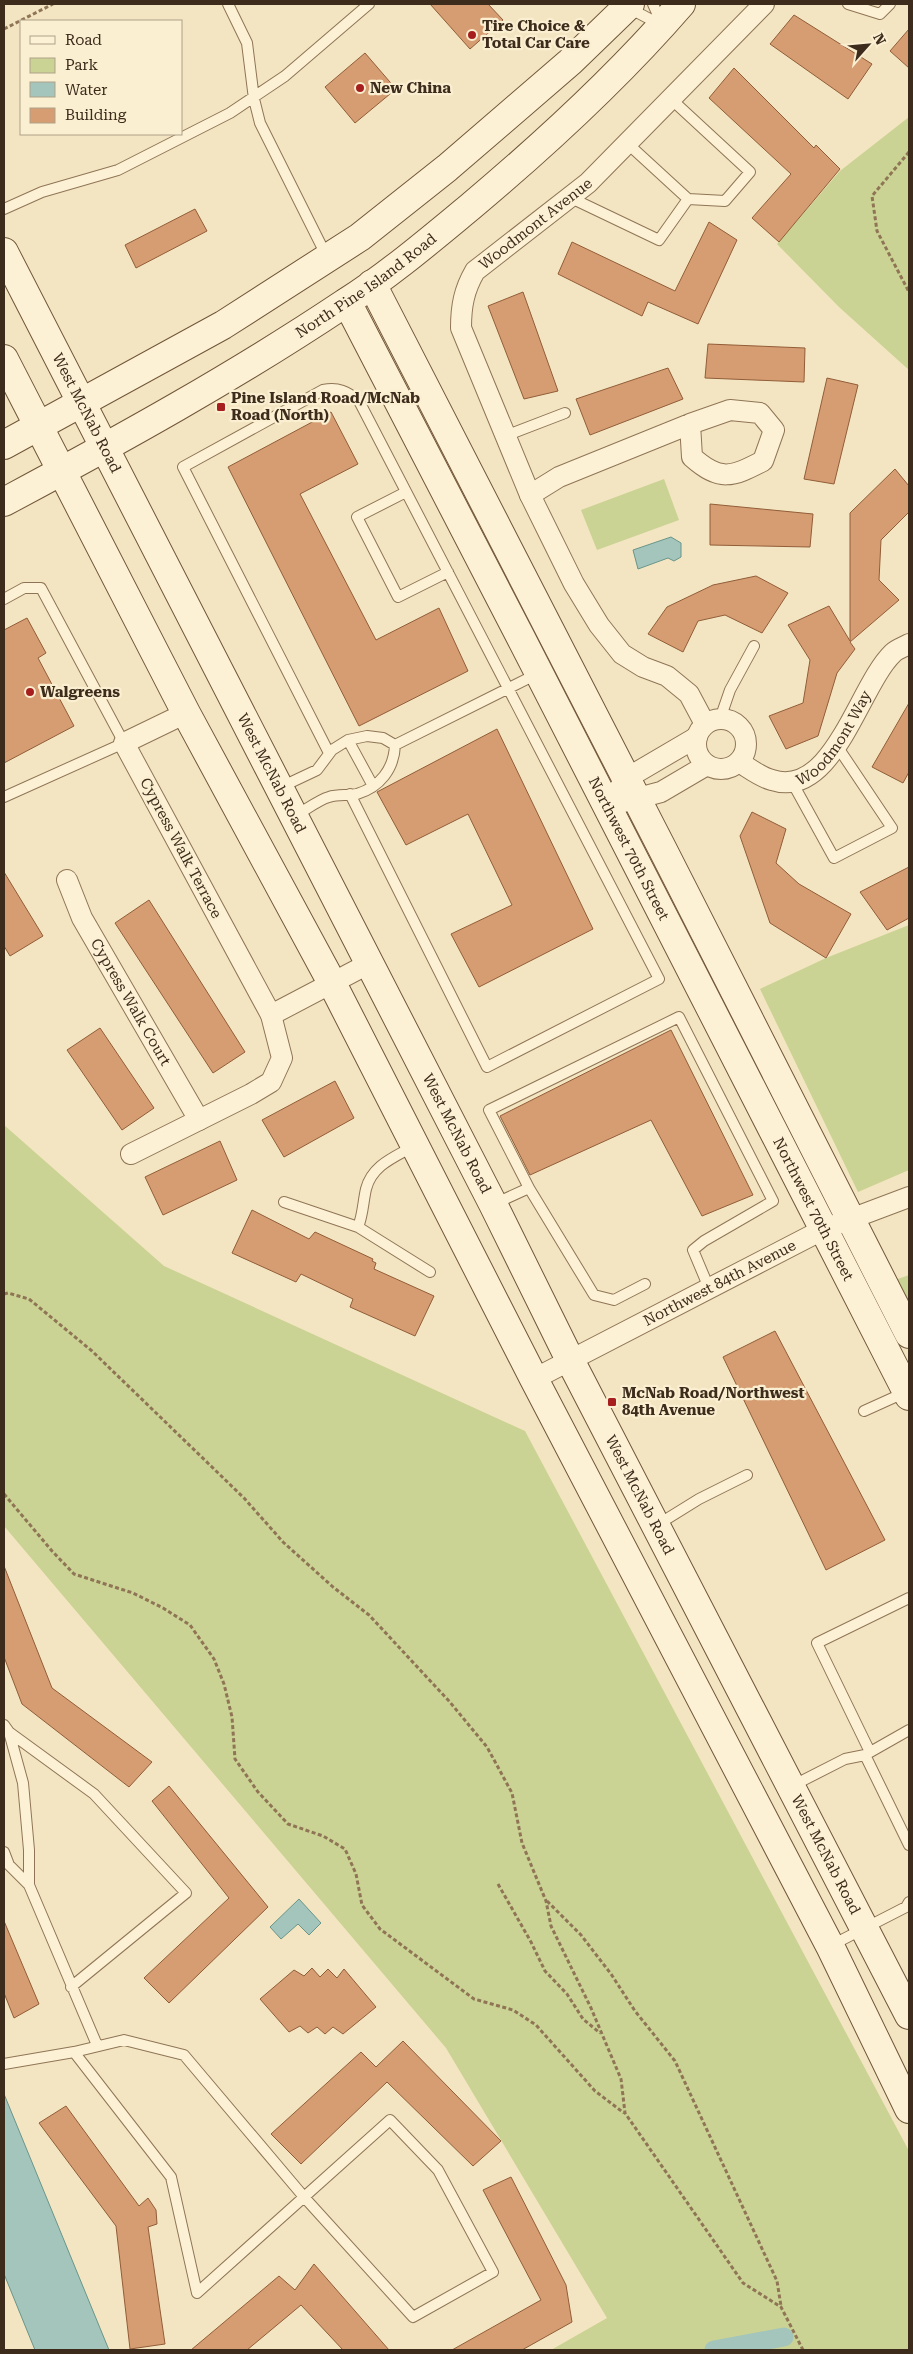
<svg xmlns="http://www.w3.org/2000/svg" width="913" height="2354" font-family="'Roboto Serif',serif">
<rect width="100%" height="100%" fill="#f3e5c1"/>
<path fill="#cad393" d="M 909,117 L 909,370 L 839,307 L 777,244 L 840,171 Z
M 664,479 L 679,520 L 597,550 L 581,510 Z
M 909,925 L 909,1170 L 858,1192 L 760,989 L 826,958 Z
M 4,1125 L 164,1266 L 525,1431 L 909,2151 L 909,2350 L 551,2350 L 607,2318 L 446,2048 L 4,1526 Z
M 909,1275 L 909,1308 L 895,1280 Z"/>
<path fill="#a4c5bc" stroke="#69958a" d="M 671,537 L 681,543 L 681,557 L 674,561 L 668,558 L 638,569 L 633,550 Z
M 299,1899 L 321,1923 L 309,1935 L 298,1924 L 281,1939 L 270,1927 Z
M 4,2094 L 109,2350 L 35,2350 L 4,2274 Z"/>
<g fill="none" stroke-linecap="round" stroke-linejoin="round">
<path stroke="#a4c5bc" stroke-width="19" d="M 714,2350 L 784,2337"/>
</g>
<path fill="#d69d72" stroke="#915d38" d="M 430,4 L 488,4 L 503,20 L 470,49 Z
M 794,15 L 872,64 L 848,99 L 770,44 Z
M 909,29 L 909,68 L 890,51 Z
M 365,53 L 396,89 L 355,123 L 325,87 Z
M 734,68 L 814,148 L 816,145 L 840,169 L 779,242 L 752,218 L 791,174 L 709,98 Z
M 195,209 L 207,231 L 136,268 L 125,245 Z
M 709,222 L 737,240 L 698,324 L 648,302 L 642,316 L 558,274 L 572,242 L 675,291 Z
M 523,292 L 558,391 L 524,399 L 488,306 Z
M 708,344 L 805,348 L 804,382 L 705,378 Z
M 668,368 L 683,399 L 590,435 L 576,399 Z
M 827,378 L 858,385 L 834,484 L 804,479 Z
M 331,412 L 358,464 L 300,494 L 376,640 L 439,608 L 468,671 L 359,726 L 228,467 Z
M 895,469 L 909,486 L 909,512 L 881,540 L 879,580 L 899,600 L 850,642 L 855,649 L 837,673 L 818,736 L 786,749 L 769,716 L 803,703 L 810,660 L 788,625 L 829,606 L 850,641 L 850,513 Z
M 710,504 L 813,514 L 810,547 L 710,545 Z
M 756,576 L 788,593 L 762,633 L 725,615 L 698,621 L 683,652 L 648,634 L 667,607 L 713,585 Z
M 27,618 L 46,653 L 38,658 L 74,726 L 4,763 L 4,630 Z
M 909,703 L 909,772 L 903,783 L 872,767 Z
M 497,729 L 593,929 L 479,987 L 451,934 L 512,905 L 468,814 L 406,845 L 377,792 Z
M 752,812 L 786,829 L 776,863 L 799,884 L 851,914 L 826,958 L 770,923 L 740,836 Z
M 909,867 L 909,918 L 887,930 L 860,892 Z
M 4,872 L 43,936 L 10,956 L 4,946 Z
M 149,900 L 245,1052 L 213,1073 L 115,923 Z
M 100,1028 L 154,1108 L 122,1130 L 67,1050 Z
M 671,1030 L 753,1195 L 702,1216 L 651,1120 L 530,1175 L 500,1116 Z
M 335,1081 L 354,1118 L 284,1157 L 262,1120 Z
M 220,1141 L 237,1180 L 163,1215 L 145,1177 Z
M 252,1210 L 309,1239 L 315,1232 L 373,1259 L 372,1261 L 376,1263 L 374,1269 L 434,1296 L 415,1336 L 350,1307 L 353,1299 L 301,1274 L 296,1282 L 232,1253 Z
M 775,1331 L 885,1540 L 826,1570 L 723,1357 Z
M 4,1566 L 52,1688 L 152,1762 L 129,1787 L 22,1704 L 4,1657 Z
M 169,1786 L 268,1907 L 169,2003 L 144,1978 L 229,1898 L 152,1801 Z
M 4,1921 L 39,2004 L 14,2018 L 4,1993 Z
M 312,1968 L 320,1977 L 328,1969 L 337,1978 L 344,1969 L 376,2007 L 343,2034 L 333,2027 L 325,2034 L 317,2027 L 308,2033 L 300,2026 L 289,2032 L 260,1999 L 294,1970 L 304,1976 Z
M 403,2041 L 501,2141 L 473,2166 L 387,2082 L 301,2164 L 271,2134 L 361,2052 L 376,2067 Z
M 66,2106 L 139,2206 L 148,2198 L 156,2210 L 157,2224 L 148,2227 L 165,2344 L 130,2349 L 116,2226 L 39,2123 Z
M 511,2177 L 566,2285 L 572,2322 L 522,2350 L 452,2350 L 541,2300 L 483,2190 Z
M 314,2264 L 389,2350 L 343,2350 L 301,2305 L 247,2350 L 191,2350 L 279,2276 L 295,2290 Z"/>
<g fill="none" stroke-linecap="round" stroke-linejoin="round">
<g stroke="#8f7556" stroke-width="12">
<path id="lane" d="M 228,4 L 247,43 L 254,99 L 260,123 L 327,257
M 653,4 L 661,22
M 848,4 L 880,14 L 890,4
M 627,7 L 661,25
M 671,99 L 750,172 L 725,201 L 688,199
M 569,197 L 659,240 L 688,199 L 627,143
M 4,209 L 42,192 L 118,170 L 230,113 L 285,76 L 369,4
M 505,436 L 565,413
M 406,492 L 357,517 L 398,597 L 448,572
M 4,599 L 24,588 L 41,588 L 124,743 L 4,797
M 720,719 L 730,690 L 754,646
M 348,740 L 373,786
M 395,745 L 537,674
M 329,753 L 183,467 L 323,390 C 338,387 347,391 359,401 L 659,979 L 487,1067 L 350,794
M 792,782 L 834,858 L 892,828 L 837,746
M 281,787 L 317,770 L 332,750 L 348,740 L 367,736 L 383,738 L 395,745
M 295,816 C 306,810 318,800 329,797 C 338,794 348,796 357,794 C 380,787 394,769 395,745
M 414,1146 C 395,1157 372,1165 366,1189 C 363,1202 363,1215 358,1227 L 430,1272
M 529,1188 L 489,1110 L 679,1017 L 773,1201 L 704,1241 L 693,1250 L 709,1288
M 284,1202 L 358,1227
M 494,1204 L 529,1188 L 594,1295 L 614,1300 L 645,1284
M 864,1411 L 906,1392
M 657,1525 L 699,1499 L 747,1475
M 4,1725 L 9,1732 L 94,1794 L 186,1893 L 71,1987
M 909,1730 L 865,1755 L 909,1845
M 9,1732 L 23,1783 L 29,1850 L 29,1885
M 870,1752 L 817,1643 L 909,1598
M 792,1786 L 845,1759 L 865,1755
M 4,1852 L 9,1865 L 29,1885 L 97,2045
M 830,1946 L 906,1907 L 909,1902
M 4,2064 L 74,2052 L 124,2040 L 184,2055 L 304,2197 L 413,2317 L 493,2272 L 438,2170 L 390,2120 L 197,2293 L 171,2177 L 74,2052"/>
</g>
<g stroke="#8f7556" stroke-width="22">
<g id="street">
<path d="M 530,495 L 559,477 L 690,424 L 730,410 L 760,413 L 774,430 L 763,461 C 732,477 720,482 692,457 L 690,424"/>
<circle cx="721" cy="744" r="25"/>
<path id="s1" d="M 705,724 L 689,694 L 667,676 L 643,667 L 622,654 L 599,625 L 574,584 L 530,495 L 461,328 C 461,306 464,290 475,271 L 588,183 L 764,4"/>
<path id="s2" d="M 739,762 C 749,768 760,777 772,780 C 833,800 859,685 893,653 C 897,649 904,647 909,644"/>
<path d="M 623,802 L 661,792 L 707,765"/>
<path d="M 607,805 L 627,778 L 697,737"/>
<path id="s3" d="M 67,880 L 82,918 L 199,1120"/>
<path d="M 271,1015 L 370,963"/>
<path d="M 131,1154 L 251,1094 L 271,1082 L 282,1058 L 271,1015 L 124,743 L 186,713"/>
<path id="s4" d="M 534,1379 L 824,1229 L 909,1197"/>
</g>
</g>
<g stroke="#715639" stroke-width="30">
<g id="secondary">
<path id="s5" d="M 4,252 L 493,1204 L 570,1360 L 909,2015"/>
<path d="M 372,284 L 663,850 L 909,1334"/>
<path id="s6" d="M 347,302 L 521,638 L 909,1396"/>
<path d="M 4,359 L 186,713 L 332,983 L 534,1379 L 830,1946 L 909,2109"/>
<path d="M 4,445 L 223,325 L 360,237 L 447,168 L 570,62 L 630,4"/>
<path id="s7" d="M 4,502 C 120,440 236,376 345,303 C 389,275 430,240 470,207 C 545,144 617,78 681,4"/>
</g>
</g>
<path stroke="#8f7556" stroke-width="3" stroke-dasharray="4 2.5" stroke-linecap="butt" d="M 4,29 L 53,4
M 909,152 L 872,196 L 877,231 L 909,292
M 4,1294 L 8,1293 L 29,1299 L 92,1351 L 244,1498 L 283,1542 L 333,1587 L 369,1615 L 449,1701 L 487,1747 L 512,1793 L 522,1843 L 546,1901 L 551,1926 L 591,2008 L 621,2079 L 625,2113 L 743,2283 L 781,2307 L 803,2350
M 4,1494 L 52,1551 L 74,1574 L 133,1593 L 163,1608 L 190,1625 L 214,1659 L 224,1684 L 232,1717 L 235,1759 L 258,1792 L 288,1824 L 323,1836 L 345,1849 L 356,1874 L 362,1905 L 380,1929 L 474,1999 L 513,2010 L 536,2025 L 595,2091 L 624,2113
M 498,1884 L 531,1942 L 545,1971 L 567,1994 L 583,2019 L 600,2033
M 547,1901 L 581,1935 L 611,1974 L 635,2011 L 675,2061 L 777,2281 L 781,2306"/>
<use href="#lane" stroke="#fdf1d5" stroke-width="10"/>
<use href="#street" stroke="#fdf1d5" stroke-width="20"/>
<use href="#secondary" stroke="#fdf1d5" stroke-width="28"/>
</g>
<g fill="#a61f1e" stroke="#faefd1" stroke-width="2">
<circle cx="472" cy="35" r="5"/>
<circle cx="360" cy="88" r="5"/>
<rect x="216" y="402" width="10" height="10" rx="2.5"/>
<circle cx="30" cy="692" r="5"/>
<rect x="607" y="1397" width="10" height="10" rx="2.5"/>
</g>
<g text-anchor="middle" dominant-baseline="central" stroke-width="4.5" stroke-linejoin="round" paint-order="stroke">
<g font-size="15" font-weight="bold" fill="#3d2c1c" stroke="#faefd1" text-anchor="start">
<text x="482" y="26">Tire Choice &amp;<tspan x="482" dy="17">Total Car Care</tspan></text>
<text x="370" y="88">New China</text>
<text x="231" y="398">Pine Island Road/McNab<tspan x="231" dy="17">Road (North)</tspan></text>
<text x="40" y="692">Walgreens</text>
<text x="622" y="1393">McNab Road/Northwest<tspan x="622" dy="17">84th Avenue</tspan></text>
</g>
<g font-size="15" fill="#3d2c1c" stroke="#faefd1">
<text stroke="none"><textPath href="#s1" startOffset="614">Woodmont Avenue</textPath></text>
<text stroke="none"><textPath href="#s7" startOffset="422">North Pine Island Road</textPath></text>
<text stroke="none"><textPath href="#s5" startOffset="181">West McNab Road</textPath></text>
<text stroke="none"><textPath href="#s2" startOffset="121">Woodmont Way</textPath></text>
<text stroke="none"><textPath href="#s5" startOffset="586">West McNab Road</textPath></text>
<text transform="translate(181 848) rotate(62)">Cypress Walk Terrace</text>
<text stroke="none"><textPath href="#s6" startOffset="615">Northwest 70th Street</textPath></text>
<text stroke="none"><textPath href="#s3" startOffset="138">Cypress Walk Court</textPath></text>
<text stroke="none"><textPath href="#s5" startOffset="991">West McNab Road</textPath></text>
<text stroke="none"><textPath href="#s6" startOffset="1020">Northwest 70th Street</textPath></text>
<text stroke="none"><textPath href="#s4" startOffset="209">Northwest 84th Avenue</textPath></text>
<text stroke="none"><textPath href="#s5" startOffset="1396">West McNab Road</textPath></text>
<text stroke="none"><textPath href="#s5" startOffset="1801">West McNab Road</textPath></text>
</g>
</g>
<rect width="913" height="2354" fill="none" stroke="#3d2c1c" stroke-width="10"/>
<rect x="20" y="20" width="162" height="115" fill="#faefd1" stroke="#aea189"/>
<rect x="30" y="36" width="25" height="8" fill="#fdf1d5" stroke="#aea189"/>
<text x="65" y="45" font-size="15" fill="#3d2c1c">Road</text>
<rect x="30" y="58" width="25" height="15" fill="#cad393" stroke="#aea189"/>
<text x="65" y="70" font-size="15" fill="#3d2c1c">Park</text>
<rect x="30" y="82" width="25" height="15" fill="#a4c5bc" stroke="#aea189"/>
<text x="65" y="95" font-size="15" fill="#3d2c1c">Water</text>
<rect x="30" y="108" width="25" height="15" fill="#d69d72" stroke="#aea189"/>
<text x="65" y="120" font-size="15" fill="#3d2c1c">Building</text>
<g transform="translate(868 45) rotate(63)" stroke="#faefd1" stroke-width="4" paint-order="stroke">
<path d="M0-4L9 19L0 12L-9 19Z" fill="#3d2c1c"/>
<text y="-8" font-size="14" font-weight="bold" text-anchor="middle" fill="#3d2c1c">N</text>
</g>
</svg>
